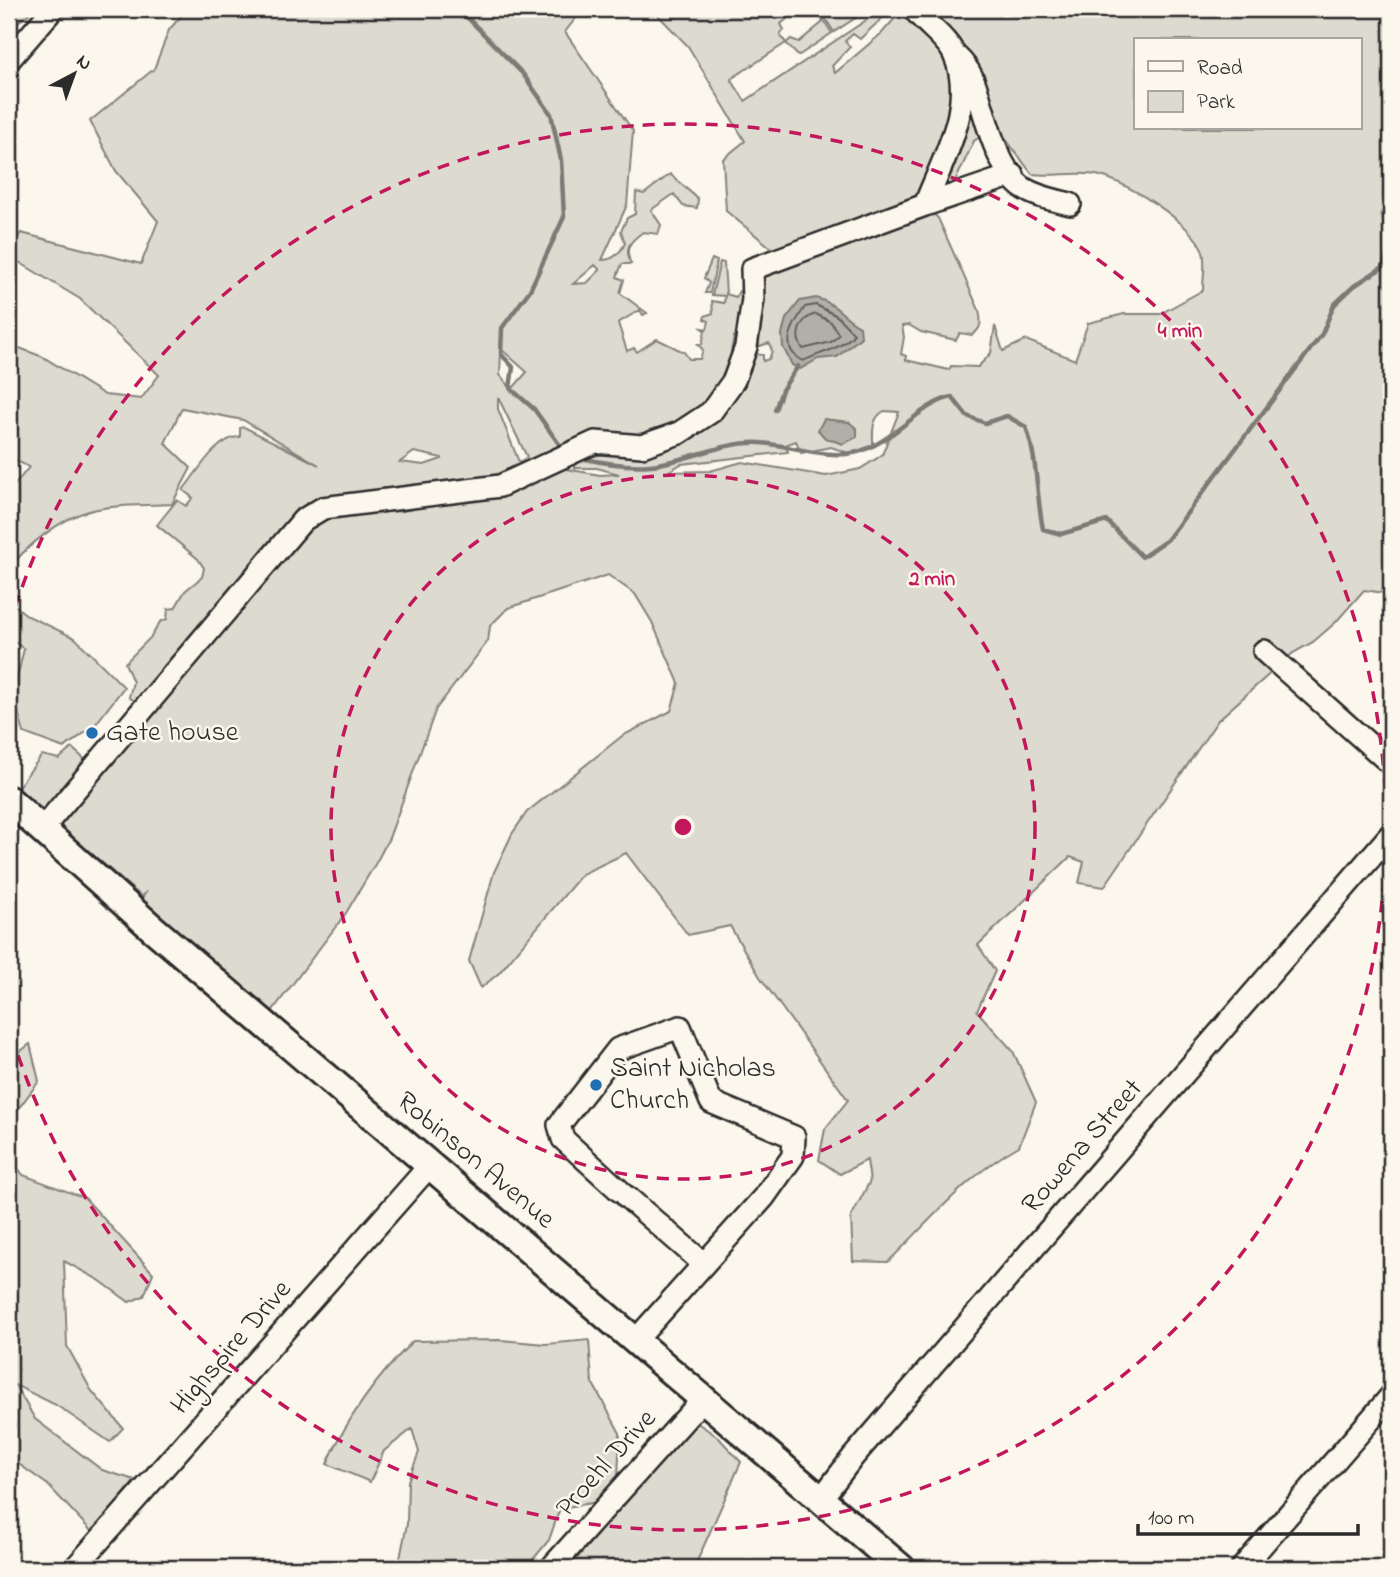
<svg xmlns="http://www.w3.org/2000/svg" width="1400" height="1577" font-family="'Indie Flower',sans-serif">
<rect width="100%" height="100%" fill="#fbf7ec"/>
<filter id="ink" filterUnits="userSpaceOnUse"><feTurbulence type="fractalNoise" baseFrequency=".0143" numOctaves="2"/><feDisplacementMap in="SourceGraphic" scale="14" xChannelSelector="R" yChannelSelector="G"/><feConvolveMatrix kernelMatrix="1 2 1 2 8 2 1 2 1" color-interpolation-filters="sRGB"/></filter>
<g filter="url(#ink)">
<path fill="#dddad0" stroke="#84827e" stroke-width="2" fill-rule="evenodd" d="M 9,9 L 24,9 L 29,14 L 14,25 L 9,20 Z
M 187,9 L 583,9 L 565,32 L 633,131 L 627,205 L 602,260 C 613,260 620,254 625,243 L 621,231 L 627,218 L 635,214 L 636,192 L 644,194 L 670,174 L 698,199 L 697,208 L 683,206 L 674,194 L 651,210 L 661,225 L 658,234 L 643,232 C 629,242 624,248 631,264 L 622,264 L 617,277 L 624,280 L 620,293 L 647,313 L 643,315 L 640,310 L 618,323 L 627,351 L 634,348 L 637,352 L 657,339 L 684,352 L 689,359 L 700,359 L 703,350 L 698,344 L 702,344 L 705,331 L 702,328 L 707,329 L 709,321 L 704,319 L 705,316 L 713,313 L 712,301 L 724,303 L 725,296 L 712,295 L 720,262 L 724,263 L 726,294 L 736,297 L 739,291 L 746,296 L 738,338 L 734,337 L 731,351 L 735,352 L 730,374 L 724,373 L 720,386 L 714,385 C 707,414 667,434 638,436 C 621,437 604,433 589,435 C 571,438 544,451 532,463 L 600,475 L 619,474 L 597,468 L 574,468 L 574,461 L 704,429 L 726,410 L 741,388 L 756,354 L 763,355 L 763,361 L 769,359 L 772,351 L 769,343 L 757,347 L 759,276 L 932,213 L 938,218 L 979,310 C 981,320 983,328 972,335 L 960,333 L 956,340 L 921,332 L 909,325 L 902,326 L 904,337 L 901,354 L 906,356 L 906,360 L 949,370 L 951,366 L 978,367 L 991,353 L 995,326 L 1003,351 L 1026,340 L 1075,360 L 1088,323 L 1124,314 L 1160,314 L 1203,290 C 1203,279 1206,263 1203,252 C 1196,225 1123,179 1096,175 C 1074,171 1054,177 1032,174 L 996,126 L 974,141 L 953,186 L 781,256 L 726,211 L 723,159 L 745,141 L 688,46 L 652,9 L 784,9 L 788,18 L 781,24 L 784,30 L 780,35 L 786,43 L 791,39 L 799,42 L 823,22 L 818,12 L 832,33 L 798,56 L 786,43 L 731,79 L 745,101 L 883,9 L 892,9 L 860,39 L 853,34 L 845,41 L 850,47 L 832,66 L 835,73 L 882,33 L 903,9 L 1391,9 L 1391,594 L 1364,590 L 1335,623 L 1313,642 L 1293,653 L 1218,720 L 1104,887 L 1079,883 L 1084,862 L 1070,857 L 978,945 L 995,971 L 977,1011 L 1013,1051 L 1036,1102 L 1019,1146 C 967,1175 930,1221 888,1262 L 853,1261 L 851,1217 L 870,1181 L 867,1160 L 840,1174 L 819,1160 L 825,1129 L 848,1100 L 760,977 L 730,926 L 688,935 L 626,853 L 582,874 L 499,973 L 481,988 L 469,961 L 494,872 L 512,834 L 527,812 L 622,736 L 671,711 L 679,683 L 652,622 L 635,594 L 608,575 L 508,608 L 490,626 L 488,641 L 436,709 L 389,838 L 377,861 L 346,913 L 264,1022 L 133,910 L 147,891 L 142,897 L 61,828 L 63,818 L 316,521 L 333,515 L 403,511 L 455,500 L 312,505 L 140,705 L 129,697 L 133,682 L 125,663 L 151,637 L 160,622 L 167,619 L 168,609 L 175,608 L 185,591 L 202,577 L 204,568 L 198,559 L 157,525 L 177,500 L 186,506 L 193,498 L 183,490 C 197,473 217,436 240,437 L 240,428 L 244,427 L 319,465 L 243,420 L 182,408 L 165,443 L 191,468 L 172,504 C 145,506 114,504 89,511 C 61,518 25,547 9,569 L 9,492 L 29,467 L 9,457 L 9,344 L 43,357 L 105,395 L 141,399 L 159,375 L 80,299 L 9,256 L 9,248 L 21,233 L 141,264 L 158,221 L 116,171 L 90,121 L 154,69 L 169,30 ZM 1136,40 L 1360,40 L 1360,128 L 1136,128 ZM 595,265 L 600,270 L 587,283 L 573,284 ZM 501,349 L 527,372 L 514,387 L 509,386 L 500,375 ZM 498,397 L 527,457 L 519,462 L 498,409 ZM 884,411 L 899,412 L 882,455 L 860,469 L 826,476 L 742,462 L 710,471 L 668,472 L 681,464 L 788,452 L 785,445 L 796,441 L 801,453 L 831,447 L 851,454 L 873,445 C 873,431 871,419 884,411 ZM 414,452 L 442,458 L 442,459 L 424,465 L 400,462 Z
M 819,9 L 869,9 L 834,32 Z
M 712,259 L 717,261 L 710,293 L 705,293 L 709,283 L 704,278 Z
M 9,601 L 28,616 L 75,638 L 124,687 L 95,725 L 64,748 L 24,733 L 13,694 L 24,649 L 9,638 Z
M 72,748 L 89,763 L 50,805 L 37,810 L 15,791 L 42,755 L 59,759 Z
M 30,1044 L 39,1081 L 13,1116 L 9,1136 L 9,1060 Z
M 9,1155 L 23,1175 L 85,1198 L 153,1273 L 144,1296 L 129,1302 L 99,1280 L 64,1261 L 67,1346 L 91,1390 L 123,1428 L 110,1442 L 56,1405 L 15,1385 L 35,1419 L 102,1470 L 135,1480 L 93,1533 L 48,1485 L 9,1457 Z
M 500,1340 L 546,1344 L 589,1340 L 592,1382 L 620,1433 L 618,1478 L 598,1502 L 560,1508 L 549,1540 L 526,1568 L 398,1568 L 407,1524 L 408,1481 L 419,1452 L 412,1429 L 384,1451 L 370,1482 L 327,1464 C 347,1418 378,1376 413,1341 Z
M 693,1420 L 718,1437 L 741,1462 L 694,1568 L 569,1568 Z"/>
<path fill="#b1afa7" stroke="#7b7a75" stroke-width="2" d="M 816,298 C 836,303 844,318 860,326 L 861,337 L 837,357 L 818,359 L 800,369 L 792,365 L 783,347 L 782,334 L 786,319 L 800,301 Z
M 824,419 L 849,422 L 857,429 L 857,437 L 843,444 L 825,438 L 818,430 Z"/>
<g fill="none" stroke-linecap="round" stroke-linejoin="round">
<path stroke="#61605d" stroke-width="2" d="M 816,305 L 837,316 L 854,334 C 840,350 821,352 803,361 C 777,348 794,323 805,307 Z
M 816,314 L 831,322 L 839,335 L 831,342 L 803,349 C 793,336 800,318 816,314 Z"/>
<path stroke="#7b7a75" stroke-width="4.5" d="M 459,9 L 523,74 L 551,114 L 561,160 L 564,217 L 530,290 L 502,328 L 501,354 L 513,367 L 510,388 L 534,409 L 564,451
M 1391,199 L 1382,214 L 1391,237
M 775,410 L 782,390 L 798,366
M 581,458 C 603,463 628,467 650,465 C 686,462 723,441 760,443 C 792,445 829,461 861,451 C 895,440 920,404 952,397 L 967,416 L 985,423 L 1007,416 L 1026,427 C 1038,461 1036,494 1043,529 L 1061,534 L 1107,521 L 1142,557 L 1167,540 L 1322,334 L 1334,305 L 1354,286 L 1383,267 L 1391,245"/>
<g stroke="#2b2b2b" stroke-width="26">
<path id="minor" d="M 957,57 C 974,73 976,88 983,110 C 990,134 1002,173 1023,188 C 1037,197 1054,200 1070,204
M 9,60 L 53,9
M 925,205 L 1013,175
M 1264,651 L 1391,764
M 42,829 L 303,520 L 323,508 L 500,486 L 595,442 L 642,446 L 679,433 L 711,412 L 734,380 L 746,347 L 753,299 L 752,269 L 925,205 C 942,160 977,104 954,54 C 946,37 925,24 914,9
M 620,1191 L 563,1139 L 559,1125 L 618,1049 L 680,1027 L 711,1102 L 794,1137 L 793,1156 L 764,1197 L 636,1340
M 627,1197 L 704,1264
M 821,1499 L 853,1457 L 1391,834
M 75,1568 L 431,1164
M 551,1568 L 704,1398
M 1242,1568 L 1391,1396"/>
</g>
<g stroke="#2b2b2b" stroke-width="32">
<path id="major" d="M 9,800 L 150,926 L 901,1568"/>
</g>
<use href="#minor" stroke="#fbf7ec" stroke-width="21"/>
<use href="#major" stroke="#fbf7ec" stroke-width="26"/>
</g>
</g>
<g fill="none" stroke="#c2185b" stroke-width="3.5" stroke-dasharray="12 9">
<circle cx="683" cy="827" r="352"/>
<path d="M9 627A703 703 0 1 1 9 1027"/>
</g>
<g fill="#1f6fb2" stroke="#fbf7ec" stroke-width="2.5">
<circle cx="92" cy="733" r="7"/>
<circle cx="596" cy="1085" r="7"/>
</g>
<g text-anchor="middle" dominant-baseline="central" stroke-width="5" stroke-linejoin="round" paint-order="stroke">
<g font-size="28" fill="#2b2b2b" stroke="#fbf7ec" text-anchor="start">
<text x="106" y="733">Gate house</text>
<text x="610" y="1069">Saint Nicholas<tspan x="610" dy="32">Church</tspan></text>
</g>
<g font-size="28" fill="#2b2b2b" stroke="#fbf7ec">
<text transform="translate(1083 1147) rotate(-49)">Rowena Street</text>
<text transform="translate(475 1161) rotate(40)">Robinson Avenue</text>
<text transform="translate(232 1348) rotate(-49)">Highspire Drive</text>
<text transform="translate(607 1464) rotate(-48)">Proehl Drive</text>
</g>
</g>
<circle cx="683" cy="827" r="10" fill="#c2185b" stroke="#fbf7ec" stroke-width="3.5"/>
<g font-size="21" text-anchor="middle" font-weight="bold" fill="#c2185b" stroke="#fbf7ec" stroke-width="5" stroke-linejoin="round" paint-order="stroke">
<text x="1180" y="337">4 min</text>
<text x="932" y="585">2 min</text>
</g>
<rect width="1400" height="1577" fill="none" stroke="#fbf7ec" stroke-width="35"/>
<rect x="18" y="18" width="1365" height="1542" fill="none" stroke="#2b2b2b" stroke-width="2.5" filter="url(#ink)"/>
<rect x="1134" y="38" width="228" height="91" fill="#fbf7ec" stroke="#a8a59f" stroke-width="2"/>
<rect x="1148" y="61" width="35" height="10" fill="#fbf7ec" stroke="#a8a59f" stroke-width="2"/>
<text x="1197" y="74" font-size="21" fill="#2b2b2b">Road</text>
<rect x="1148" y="91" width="35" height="21" fill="#dddad0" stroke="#a8a59f" stroke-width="2"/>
<text x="1197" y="108" font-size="21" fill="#2b2b2b">Park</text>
<g transform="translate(74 74) rotate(41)" stroke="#fbf7ec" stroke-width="5" paint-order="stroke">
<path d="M0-5L12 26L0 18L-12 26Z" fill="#2b2b2b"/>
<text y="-10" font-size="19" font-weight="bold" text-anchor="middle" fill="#2b2b2b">N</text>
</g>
<path d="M1138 1524v10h220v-10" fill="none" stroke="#2b2b2b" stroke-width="3.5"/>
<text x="1148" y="1524" font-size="21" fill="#2b2b2b" stroke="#fbf7ec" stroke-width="5" paint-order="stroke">100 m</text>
</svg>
